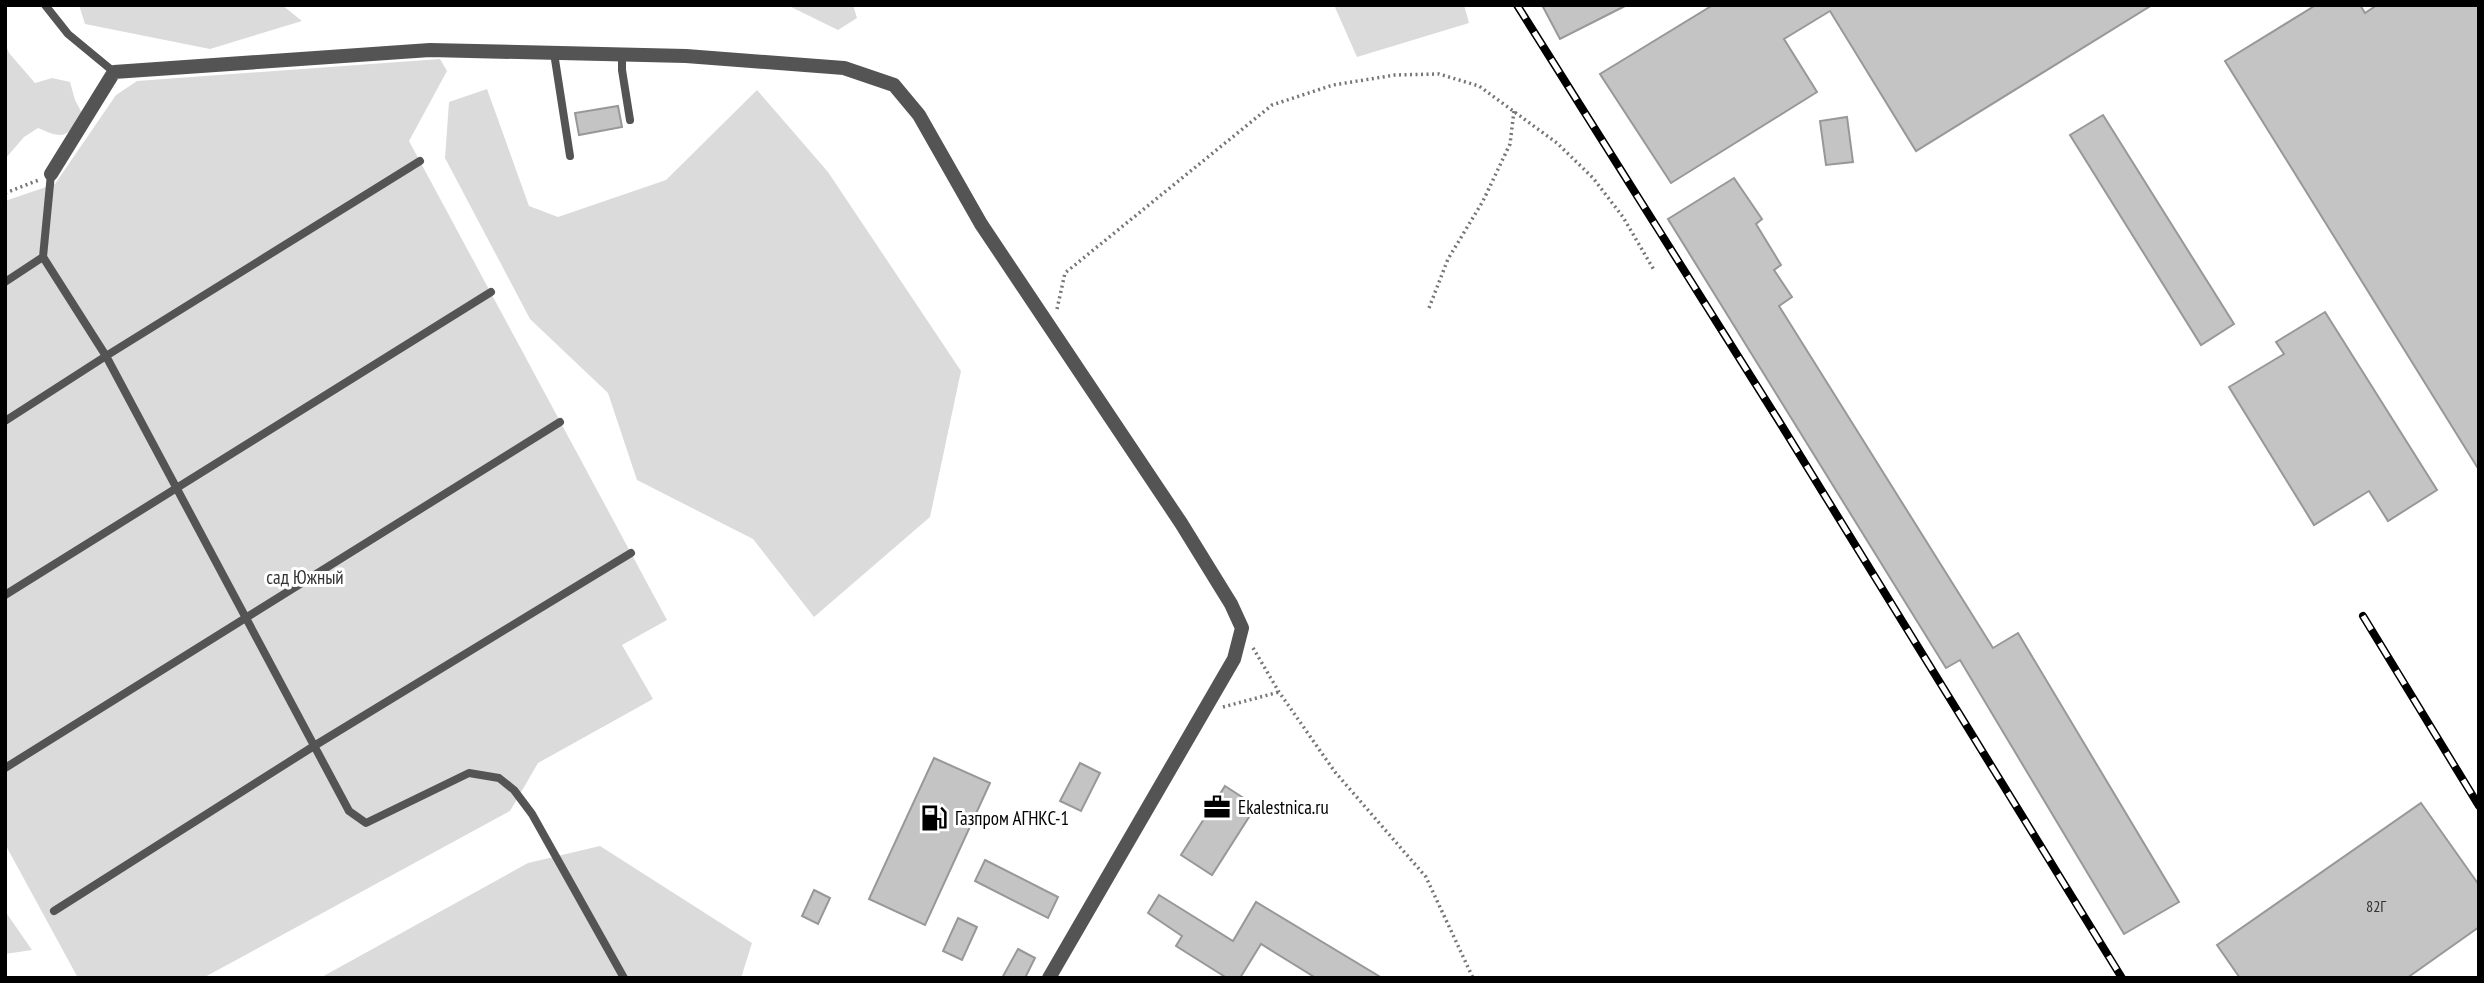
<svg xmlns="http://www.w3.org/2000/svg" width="2484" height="983" font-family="'PT Sans Narrow',sans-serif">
<rect width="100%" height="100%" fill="#fff"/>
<path fill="#dbdbdb" d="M 79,5 L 282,5 L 302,21 L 210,49 L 85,24 Z
M 787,5 L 853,5 L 857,18 L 838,30 Z
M 1334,5 L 1464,5 L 1469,23 L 1357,57 Z
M 5,43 L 9,53 L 35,83 L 52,78 L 70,82 L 75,100 L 83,115 C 66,137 65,140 38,128 L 24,137 L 5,159 Z
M 440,59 L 447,71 L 409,141 L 667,620 L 622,645 L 653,699 L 538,763 L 510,811 L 203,978 L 78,978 L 5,844 L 5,201 L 55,184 L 116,95 L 137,81 Z
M 487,89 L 529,206 L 558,217 L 666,180 L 757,90 L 828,172 L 961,371 L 930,517 L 814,617 L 753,539 L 637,480 L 608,393 L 530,319 L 445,158 L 449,102 Z
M 600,846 L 752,943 L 741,978 L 320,978 L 528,863 Z
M 5,911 L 32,950 L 5,954 Z"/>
<path fill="#c4c4c4" stroke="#989898" stroke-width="2" d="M 1542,5 L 1627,5 L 1560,39 Z
M 1713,5 L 2152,5 L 1916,151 L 1830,11 L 1784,39 L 1817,92 L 1671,183 L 1600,74 Z
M 2316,5 L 2360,5 L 2365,13 L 2377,5 L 2479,5 L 2479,470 L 2225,61 Z
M 618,106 L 622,127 L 579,135 L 575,113 Z
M 2103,115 L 2234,324 L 2201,345 L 2070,135 Z
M 1847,117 L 1853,162 L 1826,165 L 1820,121 Z
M 1734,178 L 1762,219 L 1756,224 L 1781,265 L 1774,270 L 1792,297 L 1779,306 L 1993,648 L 2018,633 L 2179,902 L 2124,934 L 1960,660 L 1946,668 L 1668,219 Z
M 2325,312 L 2437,490 L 2388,521 L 2369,491 L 2314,525 L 2229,387 L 2284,354 L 2276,342 Z
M 934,758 L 990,783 L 925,925 L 869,899 Z
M 1080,763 L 1100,773 L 1081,811 L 1060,801 Z
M 1225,786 L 1256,806 L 1212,875 L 1181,855 Z
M 2421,803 L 2479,885 L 2479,927 L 2407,978 L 2240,978 L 2217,945 Z
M 985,860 L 1058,897 L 1048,918 L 975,881 Z
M 814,890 L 830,898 L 818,924 L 802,916 Z
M 1159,895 L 1233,941 L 1256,902 L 1382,978 L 1316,978 L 1261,944 L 1240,978 L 1227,978 L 1176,946 L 1182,936 L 1148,913 Z
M 958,918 L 977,927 L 962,960 L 943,951 Z
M 1018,949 L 1035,958 L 1025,978 L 1002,978 Z"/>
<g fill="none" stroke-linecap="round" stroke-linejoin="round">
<path stroke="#767676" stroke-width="3.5" stroke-dasharray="2 3.5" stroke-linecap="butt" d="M 5,193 L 39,180
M 1429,308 L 1448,259 L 1483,201 L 1510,144 L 1514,111
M 1057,309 L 1065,273 L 1272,105 L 1333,85 L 1395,75 L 1439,74 L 1479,86 L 1557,143 L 1593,178 L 1623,217 L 1654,270
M 1253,648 L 1279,692 L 1335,772 L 1426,877 L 1473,978
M 1223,707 L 1279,692"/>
<path stroke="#545454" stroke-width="8" d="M 45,5 L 68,34 L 114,72
M 554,53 L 570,156
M 622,54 L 622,70 L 630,120
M 51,174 L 43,257 L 106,356 L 349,811 L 366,823 L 469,773 L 499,778 L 514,790 L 532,814 L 624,978
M 5,282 L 43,257
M 5,421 L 106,356 L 420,161
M 5,595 L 491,292
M 5,768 L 560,422
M 54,911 L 314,746 L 631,553"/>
<path stroke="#545454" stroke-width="14" d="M 51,174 L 114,72 L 430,50 L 686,56 L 844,68 L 894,85 L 919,115 L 981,224 L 1181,523 L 1231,604 L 1242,628 L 1234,659 L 1049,978"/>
<g stroke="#000" stroke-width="8">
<path id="rail" d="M 1517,5 L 1777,418 L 2122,978
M 2363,616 L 2479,806"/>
</g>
<use href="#rail" stroke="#fff" stroke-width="5" stroke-dasharray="16" stroke-linecap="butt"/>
</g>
<defs>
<g id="office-bare" transform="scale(2.1)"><path d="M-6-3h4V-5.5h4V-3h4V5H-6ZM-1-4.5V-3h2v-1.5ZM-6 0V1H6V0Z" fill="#000" stroke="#fff" stroke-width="2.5" paint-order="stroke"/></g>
<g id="fuel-bare" transform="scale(2.1)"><path d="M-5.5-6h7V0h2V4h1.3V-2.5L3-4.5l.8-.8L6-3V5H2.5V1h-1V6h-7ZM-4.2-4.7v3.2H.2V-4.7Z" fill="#000" stroke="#fff" stroke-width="2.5" paint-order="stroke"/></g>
</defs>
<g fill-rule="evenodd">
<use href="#office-bare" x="1217" y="807"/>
<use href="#fuel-bare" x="934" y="818"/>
</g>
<g text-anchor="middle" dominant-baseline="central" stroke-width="6" stroke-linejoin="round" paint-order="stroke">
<g font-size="16" fill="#313131">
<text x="2376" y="906">82Г</text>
</g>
<g font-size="19" fill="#323232" stroke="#fff">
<text x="305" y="577">сад Южный</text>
</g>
<g font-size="19" fill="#000" stroke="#fff" text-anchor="start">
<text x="1238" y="807">Ekalestnica.ru</text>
<text x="955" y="818">Газпром АГНКС-1</text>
</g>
</g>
<rect width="2484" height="983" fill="none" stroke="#000000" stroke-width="14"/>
</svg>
